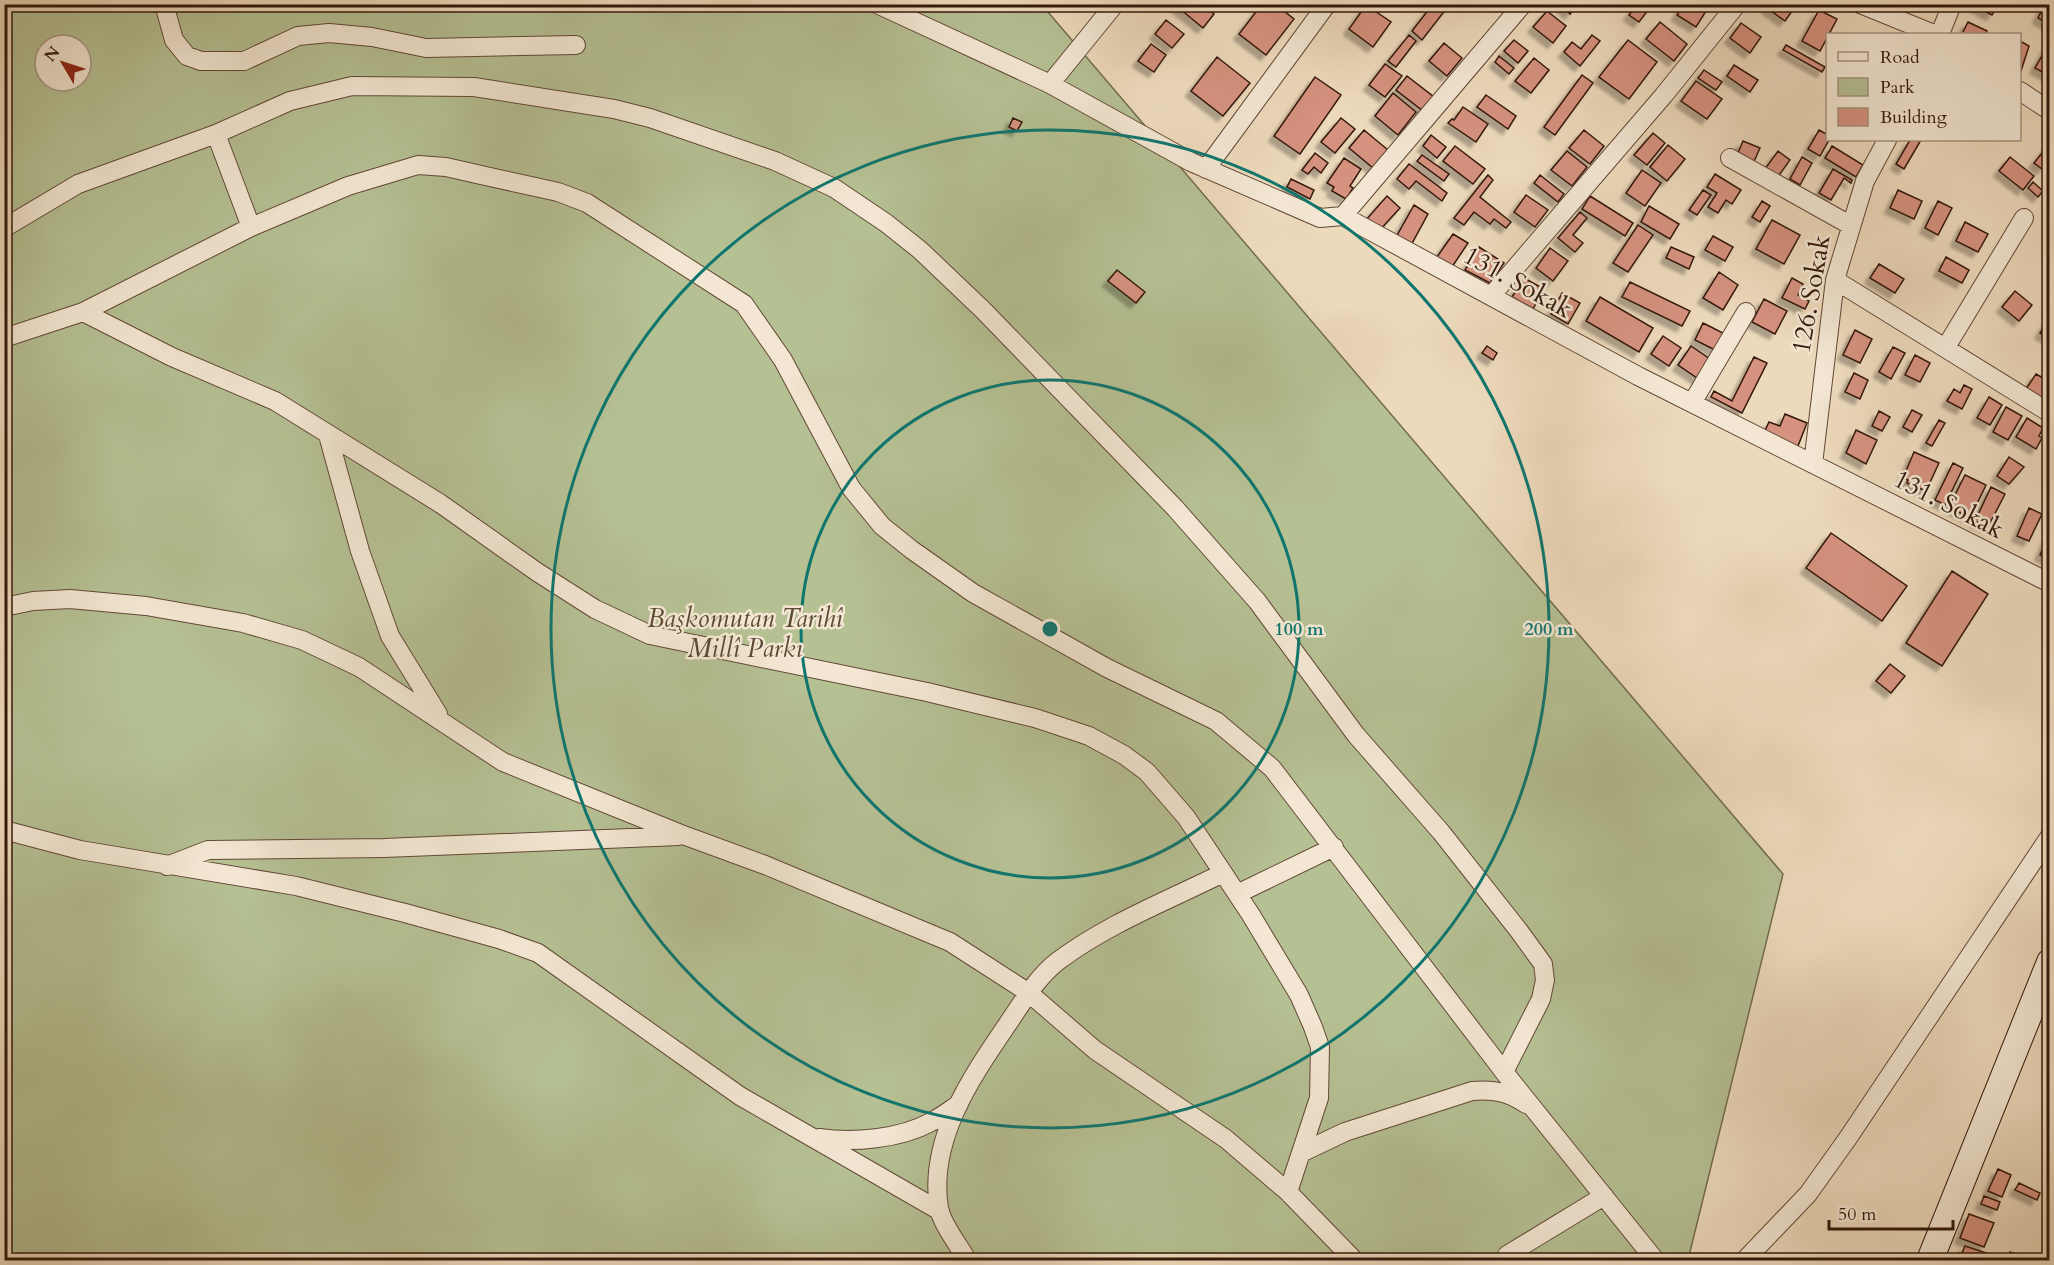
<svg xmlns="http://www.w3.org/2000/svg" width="2054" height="1265" font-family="Cardo,serif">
<defs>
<filter id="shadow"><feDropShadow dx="-5.5" dy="5.5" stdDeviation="1.5" flood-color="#0004"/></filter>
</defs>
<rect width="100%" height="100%" fill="#eddabc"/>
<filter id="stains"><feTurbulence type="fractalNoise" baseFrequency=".00333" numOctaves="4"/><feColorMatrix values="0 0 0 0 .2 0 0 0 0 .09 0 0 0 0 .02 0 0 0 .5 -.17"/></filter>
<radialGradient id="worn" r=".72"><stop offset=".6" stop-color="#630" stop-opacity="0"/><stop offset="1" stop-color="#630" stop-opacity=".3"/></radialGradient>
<path fill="#b5c093" stroke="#746c4f" stroke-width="1.5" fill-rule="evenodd" d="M 5,5 L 1042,5 L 1783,874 L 1688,1260 L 5,1260 ZM 45,45 L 81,45 L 81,81 L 45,81 Z"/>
<path fill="#d5927f" stroke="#34180b" stroke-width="1.5" filter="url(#shadow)" d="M 1174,4 L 1202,4 L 1214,14 L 1203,28 Z
M 1262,4 L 1275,4 L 1294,19 L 1266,55 L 1239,34 Z
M 1433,4 L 1450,4 L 1422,40 L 1412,31 Z
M 1560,4 L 1577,4 L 1570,14 Z
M 1637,4 L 1652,5 L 1639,22 L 1629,15 Z
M 1684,4 L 1702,4 L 1708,8 L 1696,27 L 1677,15 Z
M 1770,4 L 1797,4 L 1785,21 L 1767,8 Z
M 1972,4 L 1998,4 L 1992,15 Z
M 2045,4 L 2050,4 L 2050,25 L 2038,18 Z
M 1366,5 L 1391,22 L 1373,47 L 1349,29 Z
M 1819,10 L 1837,19 L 1820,51 L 1802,41 Z
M 1547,11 L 1566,26 L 1553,43 L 1533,27 Z
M 1166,20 L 1184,34 L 1172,48 L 1155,34 Z
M 1660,22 L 1687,44 L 1674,61 L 1646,39 Z
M 1968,22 L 1987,31 L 1986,34 L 1962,34 Z
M 1741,23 L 1761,37 L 1750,53 L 1730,38 Z
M 1409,35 L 1416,41 L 1396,67 L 1388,61 Z
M 1592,35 L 1600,41 L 1580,66 L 1564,52 L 1572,42 L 1581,49 Z
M 1514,40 L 1528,51 L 1518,63 L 1504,51 Z
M 1628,40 L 1657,62 L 1629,99 L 1599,77 Z
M 2020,41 L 2029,46 L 2020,74 Z
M 2050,42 L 2050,76 L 2035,68 Z
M 1444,43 L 1462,58 L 1447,76 L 1429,61 Z
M 1151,44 L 1166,55 L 1154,72 L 1138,61 Z
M 1786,45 L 1825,67 L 1822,72 L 1783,50 Z
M 1499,56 L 1514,68 L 1509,74 L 1495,62 Z
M 1217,57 L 1250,83 L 1223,116 L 1191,91 Z
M 1534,58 L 1549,70 L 1531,93 L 1515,81 Z
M 1385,64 L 1402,76 L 1385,97 L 1369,85 Z
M 1734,65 L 1758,80 L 1750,92 L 1727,76 Z
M 1704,70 L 1722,82 L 1716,90 L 1698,78 Z
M 1582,75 L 1593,83 L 1555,135 L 1544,127 Z
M 1407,76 L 1434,97 L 1423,111 L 1396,90 Z
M 1315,77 L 1341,95 L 1300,154 L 1274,136 Z
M 1696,81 L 1722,99 L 1707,119 L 1681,101 Z
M 1393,93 L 1416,112 L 1398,135 L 1375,116 Z
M 1486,95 L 1516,116 L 1508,129 L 1477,107 Z
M 1463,107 L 1488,124 L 1476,142 L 1448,123 L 1452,119 L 1454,120 Z
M 1013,118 L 1022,122 L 1017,131 L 1009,127 Z
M 1341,118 L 1355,129 L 1335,153 L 1321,142 Z
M 1364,130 L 1388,150 L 1373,168 L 1349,148 Z
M 1584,130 L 1604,146 L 1590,164 L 1569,148 Z
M 1819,130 L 1828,135 L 1829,140 L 1820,156 L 1808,149 Z
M 1653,133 L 1665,143 L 1647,165 L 1634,155 Z
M 1431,135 L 1446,147 L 1437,158 L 1423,146 Z
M 1910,140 L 1921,140 L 1904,169 L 1896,164 Z
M 1743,141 L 1760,148 L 1752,166 L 1736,158 Z
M 2050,143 L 2050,159 L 2042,169 L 2034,163 Z
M 1668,145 L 1685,159 L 1667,181 L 1650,167 Z
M 1455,146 L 1485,169 L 1473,184 L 1443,161 Z
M 1832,146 L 1863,165 L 1856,177 L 1825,158 Z
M 1567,151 L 1587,167 L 1572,186 L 1551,170 Z
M 1778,151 L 1790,160 L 1777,178 L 1765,169 Z
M 1315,153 L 1328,163 L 1321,173 L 1314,167 L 1308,174 L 1302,170 Z
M 1422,155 L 1449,174 L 1444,181 L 1417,161 Z
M 1802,157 L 1812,163 L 1800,185 L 1790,179 Z
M 2010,157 L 2034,176 L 2023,190 L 1999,171 Z
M 1344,158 L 1361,169 L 1350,186 L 1353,188 L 1346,199 L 1332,191 L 1334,187 L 1327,183 Z
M 1409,164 L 1447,193 L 1442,201 L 1416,181 L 1409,189 L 1397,179 Z
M 1833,169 L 1852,180 L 1851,183 L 1844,178 L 1831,200 L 1819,193 Z
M 1642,170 L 1661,183 L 1645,206 L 1626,193 Z
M 1715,174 L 1741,190 L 1732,204 L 1726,200 L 1718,213 L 1708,207 L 1717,193 L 1707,187 Z
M 1488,175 L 1493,180 L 1480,197 L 1511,222 L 1506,228 L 1494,219 L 1490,224 L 1474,212 L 1464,225 L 1454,218 Z
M 1540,175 L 1564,194 L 1558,202 L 1534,183 Z
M 1291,179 L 1314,190 L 1310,199 L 1287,187 Z
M 2033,182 L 2043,191 L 2038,197 L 2028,188 Z
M 1703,190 L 1711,195 L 1697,215 L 1689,210 Z
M 1898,190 L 1922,201 L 1914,219 L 1890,208 Z
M 1526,195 L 1548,210 L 1535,227 L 1514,212 Z
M 1387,196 L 1400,208 L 1379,231 L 1365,221 Z
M 1590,196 L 1633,223 L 1625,236 L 1582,209 Z
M 1762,201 L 1770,206 L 1760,222 L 1752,217 Z
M 1938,201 L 1952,208 L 1938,235 L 1925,228 Z
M 1414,205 L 1428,214 L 1410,247 L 1395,239 Z
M 1649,206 L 1679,224 L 1670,239 L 1641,222 Z
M 1580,212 L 1587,218 L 1573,235 L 1583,243 L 1575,252 L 1558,238 Z
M 1772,220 L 1800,235 L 1784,264 L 1756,249 Z
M 1965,222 L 1988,234 L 1978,252 L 1956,241 Z
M 1638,225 L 1653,235 L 1628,272 L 1613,263 Z
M 1453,234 L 1468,243 L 1452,267 L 1437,257 Z
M 1713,236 L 1733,247 L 1725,261 L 1705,250 Z
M 1479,247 L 1504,263 L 1490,283 L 1465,270 Z
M 1671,247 L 1694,257 L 1689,269 L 1666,258 Z
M 1550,248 L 1568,261 L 1553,281 L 1536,268 Z
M 1946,257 L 1969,270 L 1962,283 L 1939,271 Z
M 1879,264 L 1904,279 L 1895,293 L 1870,278 Z
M 1117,270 L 1145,292 L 1136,303 L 1108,281 Z
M 1719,272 L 1738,285 L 1723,310 L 1703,298 Z
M 1524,278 L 1544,289 L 1533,309 L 1512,297 Z
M 1792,278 L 1803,284 L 1798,295 L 1809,301 L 1805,309 L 1782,298 Z
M 1630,282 L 1690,311 L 1682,326 L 1622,297 Z
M 2015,291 L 2032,305 L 2019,321 L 2002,307 Z
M 1562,293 L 1580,303 L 1568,324 L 1551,314 Z
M 1600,297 L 1653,328 L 1639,352 L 1586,321 Z
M 1764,299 L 1787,311 L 1775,334 L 1752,322 Z
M 2050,318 L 2050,339 L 2040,333 Z
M 1703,323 L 1723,333 L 1715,350 L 1695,340 Z
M 1855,330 L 1872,339 L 1860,363 L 1843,355 Z
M 1663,336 L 1681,348 L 1669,366 L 1651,354 Z
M 1487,346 L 1497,353 L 1493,360 L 1482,353 Z
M 1691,346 L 1713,361 L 1700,380 L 1678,365 Z
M 1893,347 L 1905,353 L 1891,379 L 1879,372 Z
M 1915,355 L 1930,363 L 1920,382 L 1905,375 Z
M 1754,357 L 1767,363 L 1742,413 L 1711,397 L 1714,391 L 1732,401 Z
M 1854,373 L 1868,380 L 1860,399 L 1845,392 Z
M 2036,374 L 2050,382 L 2049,402 L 2026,389 Z
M 1964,385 L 1972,389 L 1962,409 L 1947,401 L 1954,389 L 1960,393 Z
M 1989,397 L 2002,405 L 1990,425 L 1977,418 Z
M 2006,407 L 2022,416 L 2008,440 L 1993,432 Z
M 1912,410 L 1922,415 L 1912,432 L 1903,427 Z
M 1879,411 L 1890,417 L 1882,431 L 1872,426 Z
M 1785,414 L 1807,423 L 1796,451 L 1762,437 L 1769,422 L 1780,426 Z
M 2027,418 L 2043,428 L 2039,436 L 2042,438 L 2036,449 L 2016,437 Z
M 1939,420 L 1945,423 L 1932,446 L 1926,443 Z
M 1856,430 L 1877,440 L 1866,464 L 1846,453 Z
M 1914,452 L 1939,463 L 1926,491 L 1907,483 L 1908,480 L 1903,478 Z
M 2009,457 L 2024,467 L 2009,484 L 1997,476 Z
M 1953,463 L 1963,468 L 1945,505 L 1935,500 Z
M 1965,475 L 1986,485 L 1970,518 L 1949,507 Z
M 1991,487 L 2005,494 L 1988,527 L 1975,521 Z
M 2029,508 L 2042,514 L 2029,541 L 2017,536 Z
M 1831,533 L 1907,586 L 1882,621 L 1806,568 Z
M 2048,537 L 2050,538 L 2050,560 L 2040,555 Z
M 1952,571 L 1988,594 L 1942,666 L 1906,643 Z
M 1890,664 L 1905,676 L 1891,693 L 1876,681 Z
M 1998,1169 L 2011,1175 L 2002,1197 L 1988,1191 Z
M 2019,1183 L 2040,1193 L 2037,1200 L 2015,1190 Z
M 1984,1196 L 2000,1202 L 1997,1210 L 1981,1204 Z
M 1969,1214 L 1994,1223 L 1984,1247 L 1960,1238 Z
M 1965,1246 L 2001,1258 L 2000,1260 L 1959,1260 Z
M 2010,1252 L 2034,1260 L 2007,1260 Z"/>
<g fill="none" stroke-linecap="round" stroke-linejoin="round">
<g stroke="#624837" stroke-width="20">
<path id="minor" d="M 164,4 L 174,40 L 187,56 L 201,61 L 244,61 L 298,36 L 329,33 L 372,37 L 426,48 L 576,45
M 877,4 L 1050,84 L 1191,162 L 1320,218 L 1343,216 L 1638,376 L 2050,583
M 1860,4 L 1934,34
M 1940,34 L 1952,4
M 1050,84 L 1115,4
M 2020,91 L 2050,111
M 216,134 L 251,227
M 1730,158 L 1850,225
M 1206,169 L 1327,4
M 1343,216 L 1523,4
M 4,228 L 78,184 L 216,134 L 290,101 L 352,86 L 474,87 L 614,109 L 650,118 L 775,161 L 834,188 L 886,223 L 920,250 L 983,310 L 1175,508 L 1257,601 L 1356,735 L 1441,832 L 1519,931 L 1543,964 L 1545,980 L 1541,999 L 1504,1072
M 1835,280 L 2050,413
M 1491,296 L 1664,95 L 1737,4
M 83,312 L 172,357 L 275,401 L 441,504 L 537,572 L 595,609 L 650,635 L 927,692 L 1035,718 L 1089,736 L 1124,755 L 1147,772 L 1186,817 L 1251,915 L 1299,995 L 1313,1027 L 1320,1047 L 1319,1098 L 1288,1192
M 4,338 L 83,312 L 251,227 L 348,186 L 418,165 L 446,167 L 481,175 L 558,192 L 587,203 L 744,304 L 783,360 L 851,488 L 882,526 L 912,550 L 973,593 L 1107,668 L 1216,721 L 1272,768 L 1504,1072 L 1655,1260
M 1946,347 L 2024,218
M 1692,403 L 1746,312
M 328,435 L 360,551 L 390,636 L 438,714
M 1813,464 L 1835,280 L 1865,181 L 1887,140
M 4,607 L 33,601 L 70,599 L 146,606 L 243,623 L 302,640 L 359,667 L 503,762 L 686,836 L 765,865 L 950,942 L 1029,993 L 1095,1050 L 1226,1139 L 1288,1192 L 1354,1260
M 4,830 L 80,850 L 296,886 L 405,913 L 499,939 L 538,953 L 740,1096 L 940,1211
M 167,866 L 208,850 L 384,848 L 679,836
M 1237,894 L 1334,847
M 819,1138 C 853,1143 900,1139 931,1122 C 941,1117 950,1110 959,1104
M 1303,1152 L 1345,1132 L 1472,1091 C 1494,1089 1508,1092 1526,1104
M 1507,1255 L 1604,1196
M 967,1260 C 959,1245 942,1225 939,1208 C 928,1140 971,1078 1007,1025 C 1022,1003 1037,977 1058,961 C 1109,923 1167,901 1223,873
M 1745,1260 L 1808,1194 L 1848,1138 L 2050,836"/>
</g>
<g stroke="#34180b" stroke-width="28">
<path id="secondary" d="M 1930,1260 L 2050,962"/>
</g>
<use href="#minor" stroke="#f3e7d3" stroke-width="18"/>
<use href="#secondary" stroke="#f3e7d3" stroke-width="26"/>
</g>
<g fill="none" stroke="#0f766e" stroke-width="3">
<circle cx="1050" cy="629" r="249"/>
<circle cx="1050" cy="629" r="499"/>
</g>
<g text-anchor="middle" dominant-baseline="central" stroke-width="5" stroke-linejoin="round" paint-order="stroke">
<g font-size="26" fill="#34180b" stroke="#f3e7d3">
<text transform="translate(1518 282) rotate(29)">131. Sokak</text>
<text transform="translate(1811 294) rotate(-80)">126. Sokak</text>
<text transform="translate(1949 504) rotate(27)">131. Sokak</text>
</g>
<g font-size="26" font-style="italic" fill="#5b4a34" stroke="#f3e7d3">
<text x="745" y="618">Başkomutan Tarihî<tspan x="745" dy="30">Millî Parkı</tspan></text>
</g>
</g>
<circle cx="1050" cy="629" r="9" fill="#0f766e" stroke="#f3e7d3" stroke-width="3"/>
<g font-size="18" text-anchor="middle" font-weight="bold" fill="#0f766e" stroke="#f3e7d3" stroke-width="5" stroke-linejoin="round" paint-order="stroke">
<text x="1299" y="635">100 m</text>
<text x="1549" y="635">200 m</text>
</g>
<rect width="2054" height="1265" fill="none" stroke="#eddabc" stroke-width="24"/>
<rect x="6" y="6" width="2042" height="1253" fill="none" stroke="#34180b" stroke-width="3"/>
<rect x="12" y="12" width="2030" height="1241" fill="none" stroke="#34180b" stroke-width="1.5"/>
<rect x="1826" y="33" width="195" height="108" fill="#f3e7d3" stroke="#a79483" stroke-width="1.5"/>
<rect x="1838" y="52" width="30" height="9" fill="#f3e7d3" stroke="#a79483" stroke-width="1.5"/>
<text x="1880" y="63" font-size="18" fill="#34180b">Road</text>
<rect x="1838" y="78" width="30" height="18" fill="#b5c093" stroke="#a79483" stroke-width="1.5"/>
<text x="1880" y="93" font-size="18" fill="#34180b">Park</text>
<rect x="1838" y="108" width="30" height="18" fill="#d5927f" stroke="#a79483" stroke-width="1.5"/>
<text x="1880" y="123" font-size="18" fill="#34180b">Building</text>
<g transform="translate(63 63) rotate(309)"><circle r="28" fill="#f3e7d3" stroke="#a79483" stroke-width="1.5"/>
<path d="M0-4.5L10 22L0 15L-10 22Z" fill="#8f2418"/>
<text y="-9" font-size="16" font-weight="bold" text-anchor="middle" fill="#34180b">N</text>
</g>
<path d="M1829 1220v9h124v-9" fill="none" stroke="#34180b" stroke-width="3"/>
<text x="1838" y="1220" font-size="18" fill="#34180b" stroke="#f3e7d3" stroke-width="4.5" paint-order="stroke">50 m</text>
<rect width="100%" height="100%" filter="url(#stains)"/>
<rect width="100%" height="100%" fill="url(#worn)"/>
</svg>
